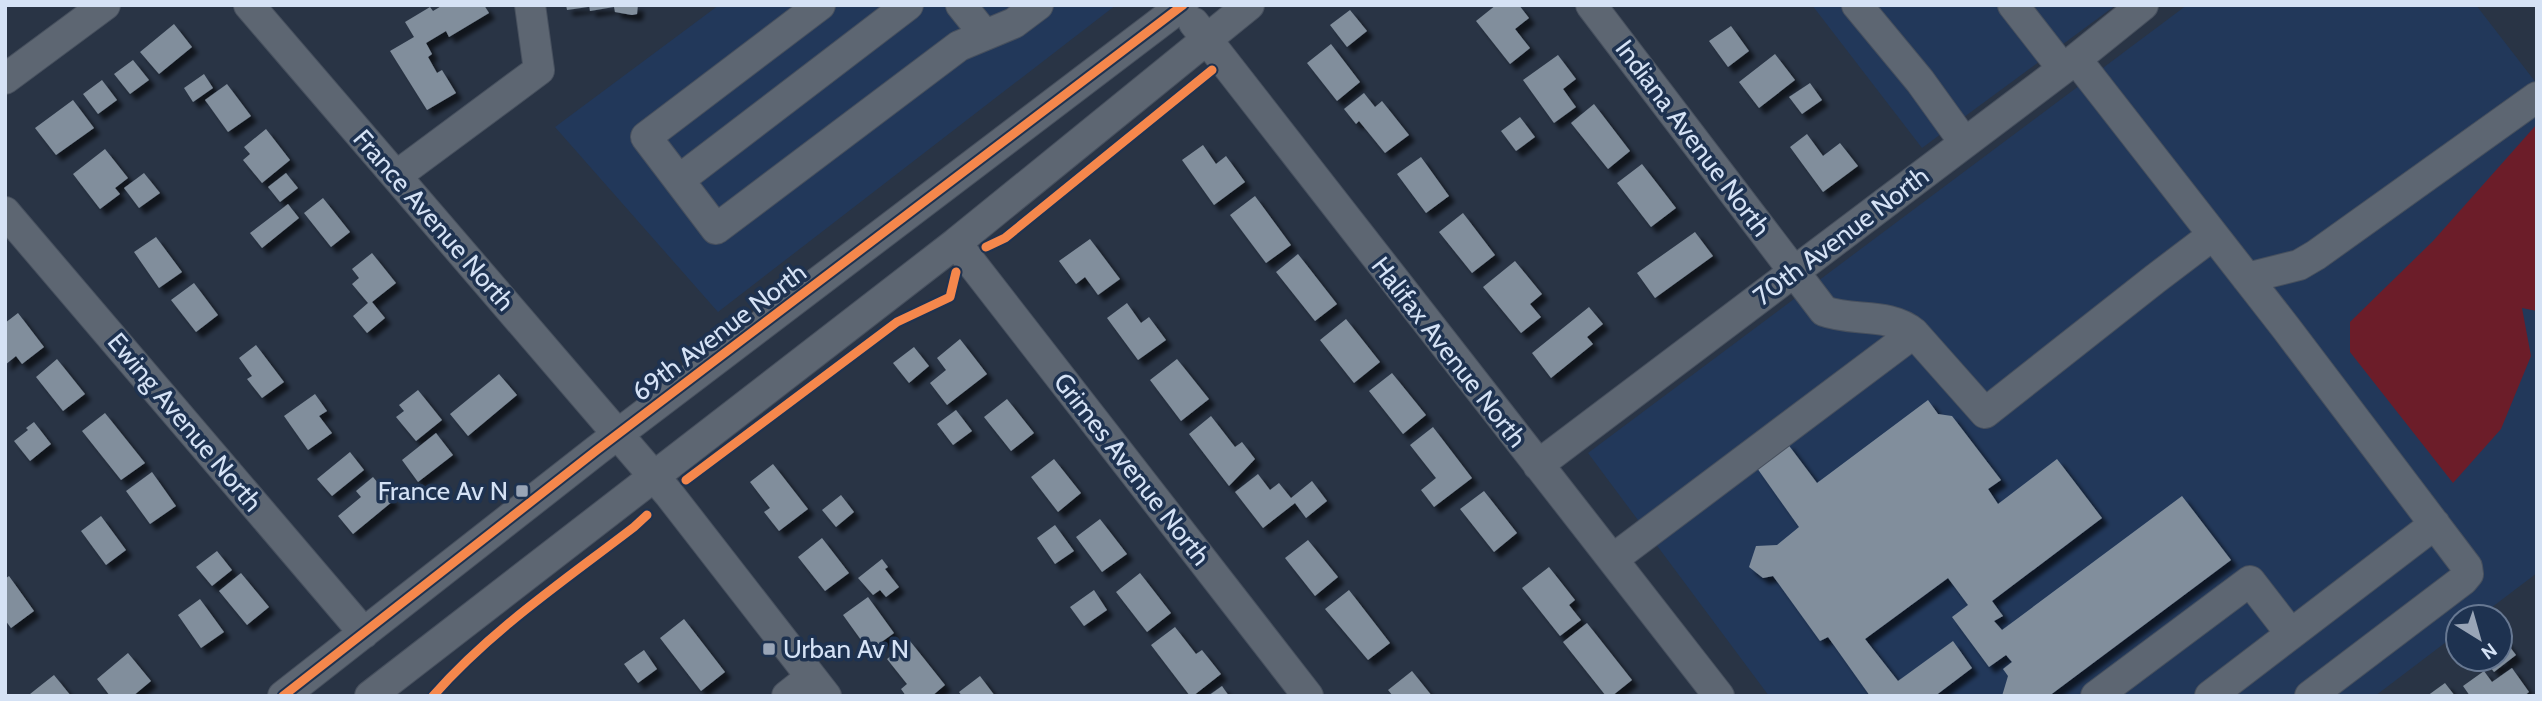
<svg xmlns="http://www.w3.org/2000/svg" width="2542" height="701" font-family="Cabin,sans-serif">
<defs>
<filter id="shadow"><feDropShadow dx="6" dy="6" stdDeviation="2" flood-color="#0009"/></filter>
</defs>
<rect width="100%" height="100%" fill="#293445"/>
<path fill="#22385a" d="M 719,5 L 1116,5 L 718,312 L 555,127 Z
M 1812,5 L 2116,5 L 1922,148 Z
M 2187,5 L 2476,5 L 2537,84 L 2537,573 L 2479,617 L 2458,617 L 2458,633 L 2375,696 L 1769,696 L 1588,453 Z"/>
<path fill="#6c1d29" d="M 2537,124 L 2537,311 L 2522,308 L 2531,356 L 2501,429 L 2453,483 L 2350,352 L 2350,322 L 2433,241 Z"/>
<path fill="#818e9c" filter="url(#shadow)" d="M 443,5 L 484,5 L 489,13 L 449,37 L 446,31 L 426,43 L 432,54 L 428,57 L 437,73 L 442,70 L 456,93 L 427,110 L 390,51 L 414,37 L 405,22 L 430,7 L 433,11 Z
M 566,5 L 588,5 L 588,7 L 567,10 Z
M 589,5 L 638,5 L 637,14 L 632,15 L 615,12 L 614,7 L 590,11 Z
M 1496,5 L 1519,5 L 1529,18 L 1515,29 L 1530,48 L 1510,64 L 1476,21 Z
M 1350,10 L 1367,31 L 1347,47 L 1330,25 Z
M 174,24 L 192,47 L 159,74 L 140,52 Z
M 1731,26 L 1749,51 L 1728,67 L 1709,41 Z
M 1331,44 L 1360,82 L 1337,101 L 1307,63 Z
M 1775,54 L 1795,80 L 1759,108 L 1739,82 Z
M 1558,55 L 1576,79 L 1563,89 L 1576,107 L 1554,123 L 1523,80 Z
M 133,60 L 149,80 L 130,94 L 114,74 Z
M 204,74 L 213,88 L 193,102 L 184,88 Z
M 102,80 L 117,100 L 98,114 L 83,94 Z
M 1810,83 L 1822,100 L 1802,114 L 1789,97 Z
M 227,84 L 251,116 L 228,132 L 205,100 Z
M 1364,93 L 1375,107 L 1382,101 L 1409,135 L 1385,153 L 1359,121 L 1356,124 L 1344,109 Z
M 73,100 L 94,128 L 56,155 L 35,128 Z
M 1594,104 L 1630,151 L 1608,169 L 1571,123 Z
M 1520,117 L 1535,137 L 1516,151 L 1501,131 Z
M 266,129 L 290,160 L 262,183 L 243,160 L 250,154 L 244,147 Z
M 1807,134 L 1823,156 L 1840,143 L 1858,166 L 1823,192 L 1790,147 Z
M 1203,145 L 1216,164 L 1226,156 L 1245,182 L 1214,205 L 1182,160 Z
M 105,149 L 128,178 L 115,188 L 120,194 L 100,209 L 73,174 Z
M 1421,157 L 1449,196 L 1426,213 L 1397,174 Z
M 1642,164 L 1676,208 L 1651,227 L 1617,183 Z
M 144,173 L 160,193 L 139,208 L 124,188 Z
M 286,173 L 298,188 L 280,202 L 268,187 Z
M 1255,196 L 1291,245 L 1266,263 L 1230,215 Z
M 323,198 L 350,232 L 331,247 L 304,213 Z
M 288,204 L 299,218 L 262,248 L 250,233 Z
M 1463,213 L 1495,255 L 1472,273 L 1439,232 Z
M 1695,232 L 1713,256 L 1655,298 L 1637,273 Z
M 156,237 L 182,272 L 159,288 L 134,252 Z
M 1090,239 L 1120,279 L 1098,295 L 1085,277 L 1076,284 L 1059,261 Z
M 372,253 L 396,283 L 372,302 L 385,318 L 367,333 L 353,316 L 368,303 L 352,284 L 359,278 L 352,269 Z
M 1298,254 L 1337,304 L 1315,321 L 1276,272 Z
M 1515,261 L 1542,294 L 1530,304 L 1541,317 L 1521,333 L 1483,287 Z
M 194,283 L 218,315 L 196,332 L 171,300 Z
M 1127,303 L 1141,323 L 1149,317 L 1166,340 L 1138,360 L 1107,318 Z
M 1589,307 L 1603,324 L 1587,337 L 1593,344 L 1551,378 L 1532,353 Z
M 18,313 L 44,347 L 22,364 L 16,356 L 5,365 L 5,323 Z
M 1346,319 L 1380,362 L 1354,383 L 1320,340 Z
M 960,339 L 987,374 L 947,405 L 930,383 L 946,370 L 937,358 Z
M 256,345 L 284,382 L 262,398 L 247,379 L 252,376 L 239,358 Z
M 914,347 L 929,366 L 909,383 L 893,363 Z
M 57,359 L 85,394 L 63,411 L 36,377 Z
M 1177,359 L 1209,399 L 1181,421 L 1150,380 Z
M 1392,373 L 1426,415 L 1403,434 L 1369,391 Z
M 499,374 L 517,395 L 468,436 L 450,414 Z
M 418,390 L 442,420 L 416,441 L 396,417 L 404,411 L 399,405 Z
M 315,394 L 327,411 L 319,416 L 332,433 L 308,450 L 284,416 Z
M 1007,399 L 1034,433 L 1011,451 L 984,417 Z
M 1928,400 L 1938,414 L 1952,416 L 2001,480 L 1988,489 L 1998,504 L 2057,459 L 2102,518 L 1992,601 L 2003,616 L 1994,621 L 2002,630 L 2182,496 L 2231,560 L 2049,696 L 2002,696 L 2008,676 L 2003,669 L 2012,662 L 2006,655 L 1989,667 L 1952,617 L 1968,605 L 1948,578 L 1865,639 L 1898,681 L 1953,641 L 1972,668 L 1935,696 L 1870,696 L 1828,637 L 1820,641 L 1773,576 L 1763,578 L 1749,567 L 1756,546 L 1777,545 L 1799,527 L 1757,468 L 1787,443 L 1817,483 Z
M 956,410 L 972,431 L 953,445 L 937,424 Z
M 105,413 L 145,463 L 121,480 L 82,431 Z
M 1211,416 L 1235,447 L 1242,442 L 1255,459 L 1229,486 L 1189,434 Z
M 34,422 L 51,444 L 30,461 L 14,441 L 28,430 L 26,428 Z
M 1433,427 L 1472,478 L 1434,507 L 1421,490 L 1436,478 L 1410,445 Z
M 436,433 L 453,455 L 418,482 L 402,460 Z
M 350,452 L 364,470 L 332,496 L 317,479 Z
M 1054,459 L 1081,493 L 1058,512 L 1031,477 Z
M 773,464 L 808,509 L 779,531 L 764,512 L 770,508 L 750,482 Z
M 152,472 L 176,506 L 150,524 L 126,491 Z
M 1258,474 L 1270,490 L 1279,483 L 1291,498 L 1312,481 L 1327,501 L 1306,518 L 1295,503 L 1263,528 L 1235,492 Z
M 373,477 L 393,501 L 353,534 L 338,516 L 361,497 L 356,491 Z
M 1484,491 L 1517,533 L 1494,552 L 1460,509 Z
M 841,495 L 854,512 L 836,527 L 822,510 Z
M 101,516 L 126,550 L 106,565 L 81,531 Z
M 1100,519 L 1127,554 L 1102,572 L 1076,537 Z
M 1055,525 L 1074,551 L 1055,564 L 1037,538 Z
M 822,538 L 849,573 L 825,591 L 798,557 Z
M 1308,540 L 1338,577 L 1315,596 L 1285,558 Z
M 217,551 L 232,570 L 212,586 L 196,567 Z
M 882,559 L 888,567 L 885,569 L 899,587 L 886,597 L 880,590 L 873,595 L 858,578 Z
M 1549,567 L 1575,600 L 1569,605 L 1581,620 L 1560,636 L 1522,588 Z
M 241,573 L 269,607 L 247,625 L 219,591 Z
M 1140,573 L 1171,613 L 1147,632 L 1116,592 Z
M 9,576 L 34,611 L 11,628 L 5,620 L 5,579 Z
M 1094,590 L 1107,610 L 1084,626 L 1070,607 Z
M 1349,590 L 1390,643 L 1368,660 L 1325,609 Z
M 868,597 L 894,633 L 869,651 L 843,615 Z
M 200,599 L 224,632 L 201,648 L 178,615 Z
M 684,619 L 725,672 L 701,691 L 660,638 Z
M 1587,623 L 1632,680 L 1612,696 L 1606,696 L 1563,642 Z
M 1175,627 L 1196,654 L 1202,650 L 1221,674 L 1193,696 L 1190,696 L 1151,645 Z
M 2500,634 L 2516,655 L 2494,672 L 2484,659 L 2500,659 Z
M 910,641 L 945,685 L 932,696 L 906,696 L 901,689 L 907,684 L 887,659 Z
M 644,650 L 657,669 L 638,683 L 624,664 Z
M 128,653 L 151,681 L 133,696 L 110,696 L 97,679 Z
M 2512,668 L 2529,692 L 2524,696 L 2470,696 L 2463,686 L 2484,671 L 2492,682 Z
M 1412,671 L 1432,696 L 1393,696 L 1388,690 Z
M 54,675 L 71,696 L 32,696 L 30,694 Z
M 980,676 L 995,696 L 962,696 L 959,692 Z
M 2445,683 L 2455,696 L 2427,696 Z
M 1222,686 L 1229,696 L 1208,696 Z"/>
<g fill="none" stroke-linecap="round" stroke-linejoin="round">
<g stroke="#47505e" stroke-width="32">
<path id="minor" d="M 249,5 L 669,494 L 826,696
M 820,5 L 646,137 L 716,229 L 959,46 L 1014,23 L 1038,5
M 961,5 L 985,35
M 1591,5 L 1824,311 C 1853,322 1889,312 1914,333
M 1857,5 L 1920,81 L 1964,142
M 2013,5 L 2063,69
M 1194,23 L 1719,696
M 2076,59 L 2286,328 L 2467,567 L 2468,574 L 2463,580 L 2310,696
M 5,79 L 105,5
M 396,176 L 539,70 L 530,5
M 679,180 L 908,5
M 5,212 L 364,633
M 956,243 L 1308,696
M 2247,278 L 2299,265 L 2316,255 L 2537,97
M 1538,465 L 2076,59 L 2143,5
M 1613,559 L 1914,333 L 1985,413 L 2155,279 L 2213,235
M 283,696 L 597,450 L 1183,5
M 370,696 L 956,243 L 1249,5
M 787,696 L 811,677
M 2096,696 L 2250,581 L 2291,634
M 2210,696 L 2435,524"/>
</g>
<use href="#minor" stroke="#5d6672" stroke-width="30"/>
<g stroke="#1e3250" stroke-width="13">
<path id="cycleway" d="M 986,247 L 1005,238 L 1212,70
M 686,480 L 897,322 L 950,297 L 956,272
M 283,696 L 597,450 L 1183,5
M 433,696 C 491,630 565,580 634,527 L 647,515"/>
</g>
<use href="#cycleway" stroke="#f5874c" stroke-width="9"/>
</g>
<g fill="#99a5b7" stroke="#1e3250" stroke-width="2.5">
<rect x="515" y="484" width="14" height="14" rx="3.5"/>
<rect x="762" y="642" width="14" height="14" rx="3.5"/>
</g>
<g text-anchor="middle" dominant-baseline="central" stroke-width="7" stroke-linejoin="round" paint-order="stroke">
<g font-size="26" fill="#d5e2f5" stroke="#1e3250">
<text transform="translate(1693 138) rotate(53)">Indiana Avenue North</text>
<text transform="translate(434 220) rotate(49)">France Avenue North</text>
<text transform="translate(1841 236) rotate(-37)">70th Avenue North</text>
<text transform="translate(719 332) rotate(-37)">69th Avenue North</text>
<text transform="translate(1449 352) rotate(52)">Halifax Avenue North</text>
<text transform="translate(185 422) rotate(50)">Ewing Avenue North</text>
<text transform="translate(1132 469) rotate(52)">Grimes Avenue North</text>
</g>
<g font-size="26" fill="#d5e2f5" stroke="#1e3250" text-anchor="end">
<text x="508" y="491">France Av N</text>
<text x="783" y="649" text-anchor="start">Urban Av N</text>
</g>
</g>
<rect width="2542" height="701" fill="none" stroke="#d5e2f5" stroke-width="14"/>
<g transform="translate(2479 638) rotate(143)"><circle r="33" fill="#1e3250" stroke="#677892" stroke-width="2"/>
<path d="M0-5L12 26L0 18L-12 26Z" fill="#99a5b7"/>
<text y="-10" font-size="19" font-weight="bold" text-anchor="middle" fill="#d5e2f5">N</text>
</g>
</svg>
